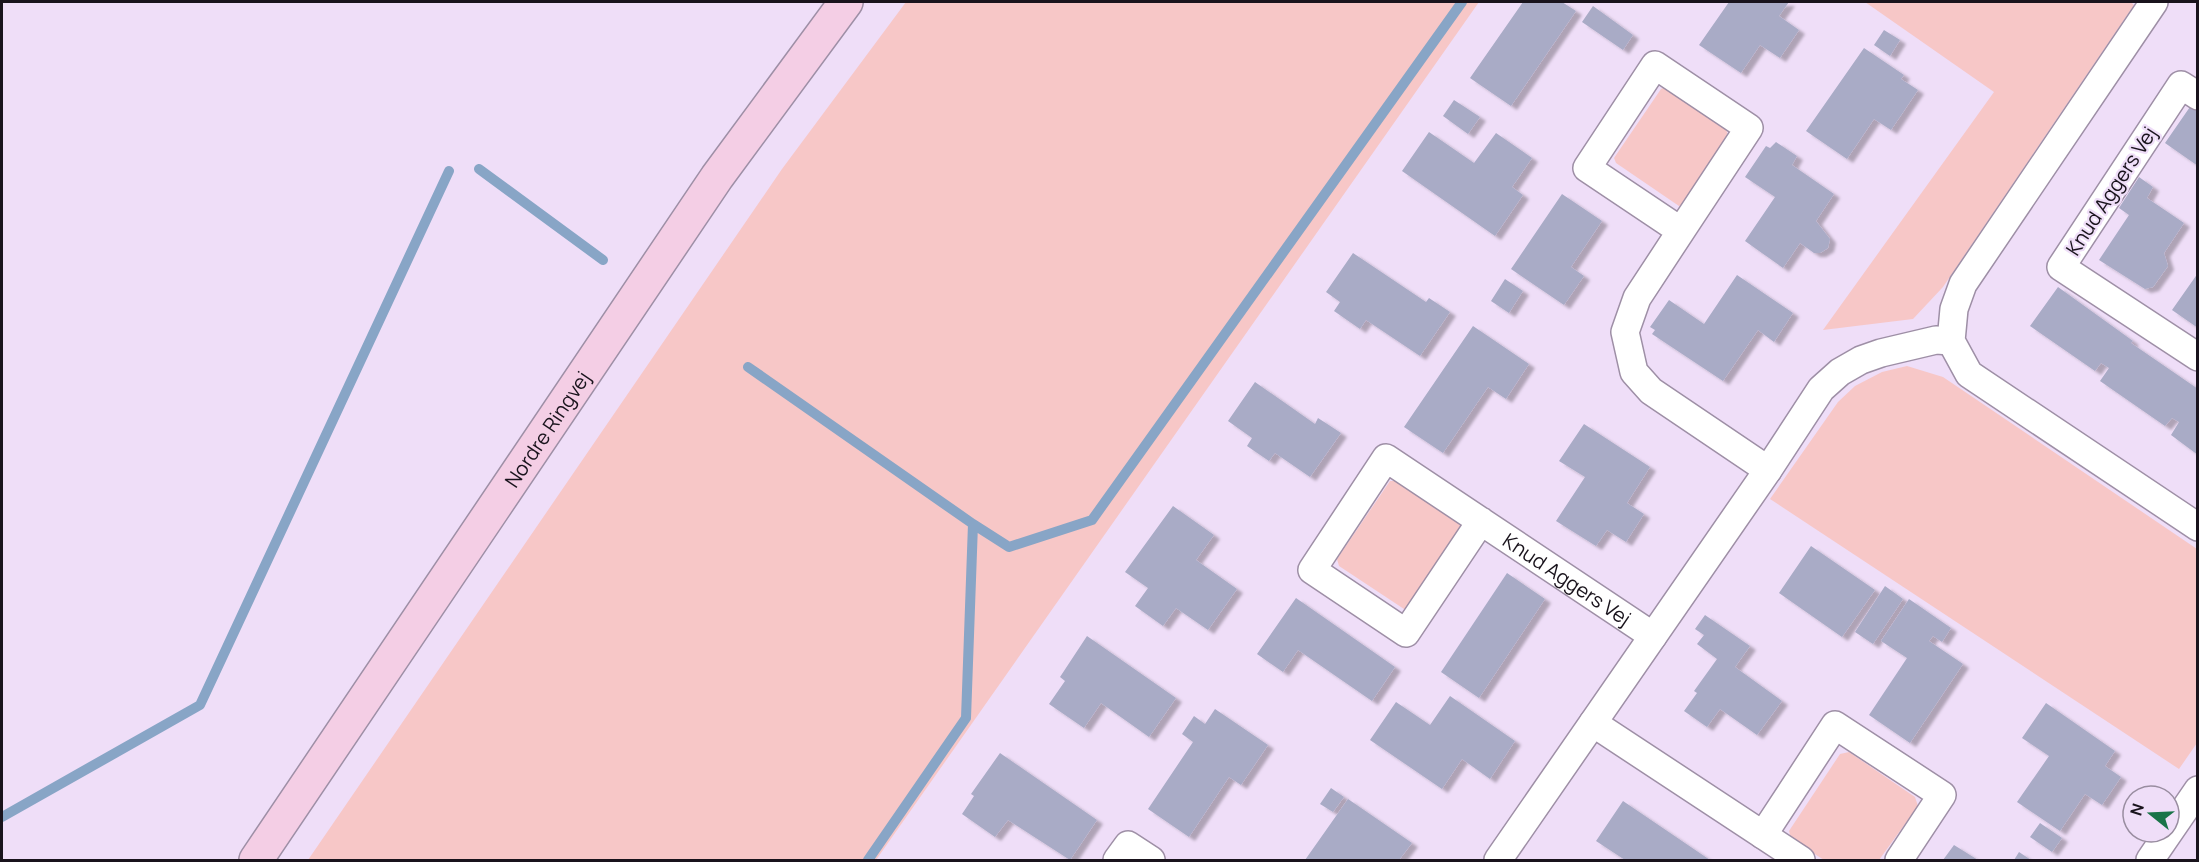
<svg xmlns="http://www.w3.org/2000/svg" width="2199" height="862" font-family="Manrope,sans-serif">
<defs>
<filter id="shadow"><feDropShadow dx="6" dy="4" stdDeviation="1.5" flood-color="#0004"/></filter>
</defs>
<rect width="100%" height="100%" fill="#efdef8"/>
<path fill="#f7c7c7" d="M 906,2 L 1479,2 L 876,860 L 308,860 L 782,169 Z
M 1865,2 L 2131,2 L 2134,5 L 1943,287 L 1913,319 L 1823,330 L 1994,92 Z
M 1665,87 L 1726,129 L 1728,135 L 1683,204 L 1679,206 L 1616,163 L 1614,158 L 1661,89 Z
M 1907,366 L 1943,377 L 2197,549 L 2197,743 L 2179,769 L 1770,499 L 1838,402 L 1855,386 L 1882,372 Z
M 1390,481 L 1396,481 L 1462,525 L 1463,531 L 1410,608 L 1404,609 L 1339,566 L 1337,559 Z
M 1849,752 L 1915,797 L 1918,806 L 1879,860 L 1824,860 L 1791,839 L 1789,831 L 1840,754 Z"/>
<g fill="none" stroke-linecap="round" stroke-linejoin="round">
<path stroke="#88a5c6" stroke-width="10" d="M 479,169 L 603,260
M 748,367 L 973,524 L 1009,547 L 1092,520 L 1462,2
M 2,817 L 200,705 L 449,171
M 868,860 L 966,718 L 973,524"/>
</g>
<path fill="#a9abc6" filter="url(#shadow)" d="M 1523,2 L 1562,2 L 1576,11 L 1511,106 L 1470,78 Z
M 1729,2 L 1789,2 L 1779,16 L 1799,30 L 1780,58 L 1760,45 L 1741,73 L 1699,45 Z
M 1593,6 L 1633,35 L 1623,50 L 1582,22 Z
M 1884,30 L 1900,40 L 1890,56 L 1874,45 Z
M 1864,48 L 1904,75 L 1901,79 L 1918,90 L 1891,130 L 1874,119 L 1847,159 L 1806,131 Z
M 1454,100 L 1480,117 L 1468,134 L 1443,116 Z
M 2192,104 L 2198,107 L 2198,166 L 2165,143 Z
M 1429,132 L 1474,163 L 1496,133 L 1532,158 L 1512,187 L 1523,195 L 1495,236 L 1402,171 Z
M 1776,142 L 1797,156 L 1792,165 L 1834,194 L 1816,221 L 1830,239 L 1828,248 L 1820,253 L 1814,253 L 1800,243 L 1783,268 L 1745,241 L 1775,197 L 1745,177 L 1766,146 L 1770,148 Z
M 2139,177 L 2153,187 L 2147,198 L 2184,223 L 2164,253 L 2168,266 L 2153,287 L 2145,289 L 2099,260 L 2129,215 L 2119,208 Z
M 1562,194 L 1602,221 L 1571,267 L 1584,276 L 1564,305 L 1511,269 Z
M 1353,253 L 1426,302 L 1429,298 L 1450,312 L 1420,356 L 1366,320 L 1360,329 L 1334,311 L 1340,302 L 1326,292 Z
M 2198,273 L 2198,328 L 2172,310 Z
M 1737,275 L 1793,313 L 1774,342 L 1758,330 L 1723,381 L 1652,334 L 1655,330 L 1650,327 L 1669,300 L 1704,324 Z
M 1505,279 L 1523,291 L 1509,313 L 1491,301 Z
M 2058,287 L 2133,341 L 2131,343 L 2198,389 L 2198,455 L 2171,435 L 2179,422 L 2172,418 L 2165,426 L 2100,381 L 2109,368 L 2101,363 L 2095,371 L 2030,326 Z
M 1473,326 L 1529,364 L 1506,399 L 1488,387 L 1443,453 L 1404,427 Z
M 1255,382 L 1315,424 L 1318,418 L 1341,433 L 1310,477 L 1275,453 L 1269,461 L 1247,446 L 1252,438 L 1228,421 Z
M 1584,424 L 1650,467 L 1627,503 L 1644,514 L 1626,542 L 1607,530 L 1596,546 L 1556,521 L 1585,477 L 1559,461 Z
M 1173,506 L 1214,535 L 1196,560 L 1237,589 L 1208,630 L 1176,608 L 1163,626 L 1135,606 L 1148,588 L 1125,572 Z
M 1811,546 L 1875,590 L 1842,637 L 1779,593 Z
M 1507,573 L 1545,599 L 1479,698 L 1441,672 Z
M 1885,586 L 1903,599 L 1873,644 L 1855,632 Z
M 1296,598 L 1395,667 L 1372,701 L 1298,650 L 1283,672 L 1257,654 Z
M 1909,599 L 1951,628 L 1942,642 L 1933,636 L 1929,641 L 1963,664 L 1910,743 L 1869,715 L 1907,658 L 1881,641 Z
M 1705,615 L 1750,646 L 1735,667 L 1782,701 L 1757,735 L 1720,709 L 1707,727 L 1684,711 L 1697,693 L 1694,691 L 1717,659 L 1697,644 L 1704,635 L 1695,629 Z
M 1087,636 L 1176,698 L 1149,737 L 1101,703 L 1084,728 L 1049,704 L 1065,681 L 1060,677 Z
M 1450,696 L 1515,741 L 1490,779 L 1462,759 L 1442,789 L 1370,740 L 1396,702 L 1430,725 Z
M 2046,703 L 2115,751 L 2105,766 L 2121,777 L 2102,805 L 2085,794 L 2060,831 L 2017,802 L 2049,756 L 2022,738 Z
M 1215,709 L 1268,745 L 1241,785 L 1229,777 L 1189,837 L 1148,809 L 1193,742 L 1182,734 L 1194,716 L 1205,724 Z
M 1000,753 L 1097,820 L 1070,860 L 1008,820 L 995,837 L 962,814 L 974,796 L 971,794 Z
M 1331,788 L 1344,797 L 1333,812 L 1320,804 Z
M 1348,799 L 1412,843 L 1399,860 L 1305,860 Z
M 1623,801 L 1710,860 L 1625,860 L 1596,841 Z
M 2040,823 L 2062,838 L 2052,852 L 2030,837 Z
M 1954,845 L 1978,860 L 1943,860 Z
M 2019,852 L 2031,860 L 2014,860 Z"/>
<g fill="none" stroke-linecap="round" stroke-linejoin="round">
<g stroke="#9e8fa6" stroke-width="30">
<g id="street">
<path d="M 2154,2 L 1963,284 L 1954,309 L 1951,341 L 1969,374 L 2198,527"/>
<path d="M 2198,96 L 2181,85 L 2061,267 L 2198,357"/>
<path d="M 1681,231 L 1749,128 L 1655,65 L 1587,168 L 1681,231 L 1637,298 L 1625,332 L 1634,372 L 1651,391 L 1768,470"/>
<path id="s1" d="M 1481,521 L 1406,633 L 1312,570 L 1386,458 L 1653,636"/>
<path d="M 1593,723 L 1801,860"/>
<path d="M 1763,835 L 1835,725 L 1942,795 L 1899,860"/>
<path d="M 1117,860 L 1128,845 L 1151,860"/>
<path d="M 1498,860 L 1768,470 L 1821,389 L 1840,372 L 1861,360 L 1881,353 L 1936,340 L 1951,341"/>
<path d="M 2150,860 L 2198,790"/>
</g>
</g>
<g stroke="#9e8fa6" stroke-width="36">
<g id="secondary">
<path id="s2" d="M 256,860 L 717,177 L 846,2"/>
</g>
</g>
<use href="#street" stroke="#fff" stroke-width="27"/>
<use href="#secondary" stroke="#f4cee5" stroke-width="33"/>
</g>
<g text-anchor="middle" dominant-baseline="central" stroke-width="4.5" stroke-linejoin="round" paint-order="stroke">
<g font-size="20" fill="#19131c" stroke="#efdef8">
<text transform="translate(2111 191) rotate(-57)">Knud Aggers Vej</text>
<text stroke="none"><textPath href="#s2" startOffset="520">Nordre Ringvej</textPath></text>
<text stroke="none"><textPath href="#s1" startOffset="600">Knud Aggers Vej</textPath></text>
</g>
</g>
<rect width="2199" height="862" fill="none" stroke="#19131c" stroke-width="6"/>
<g transform="translate(2151 814) rotate(288)"><circle r="28" fill="#efdef8" stroke="#998da0" stroke-width="1.5"/>
<path d="M0-4.5L10 22L0 15L-10 22Z" fill="#197448"/>
<text y="-9" font-size="16" font-weight="bold" text-anchor="middle" fill="#19131c">N</text>
</g>
</svg>
